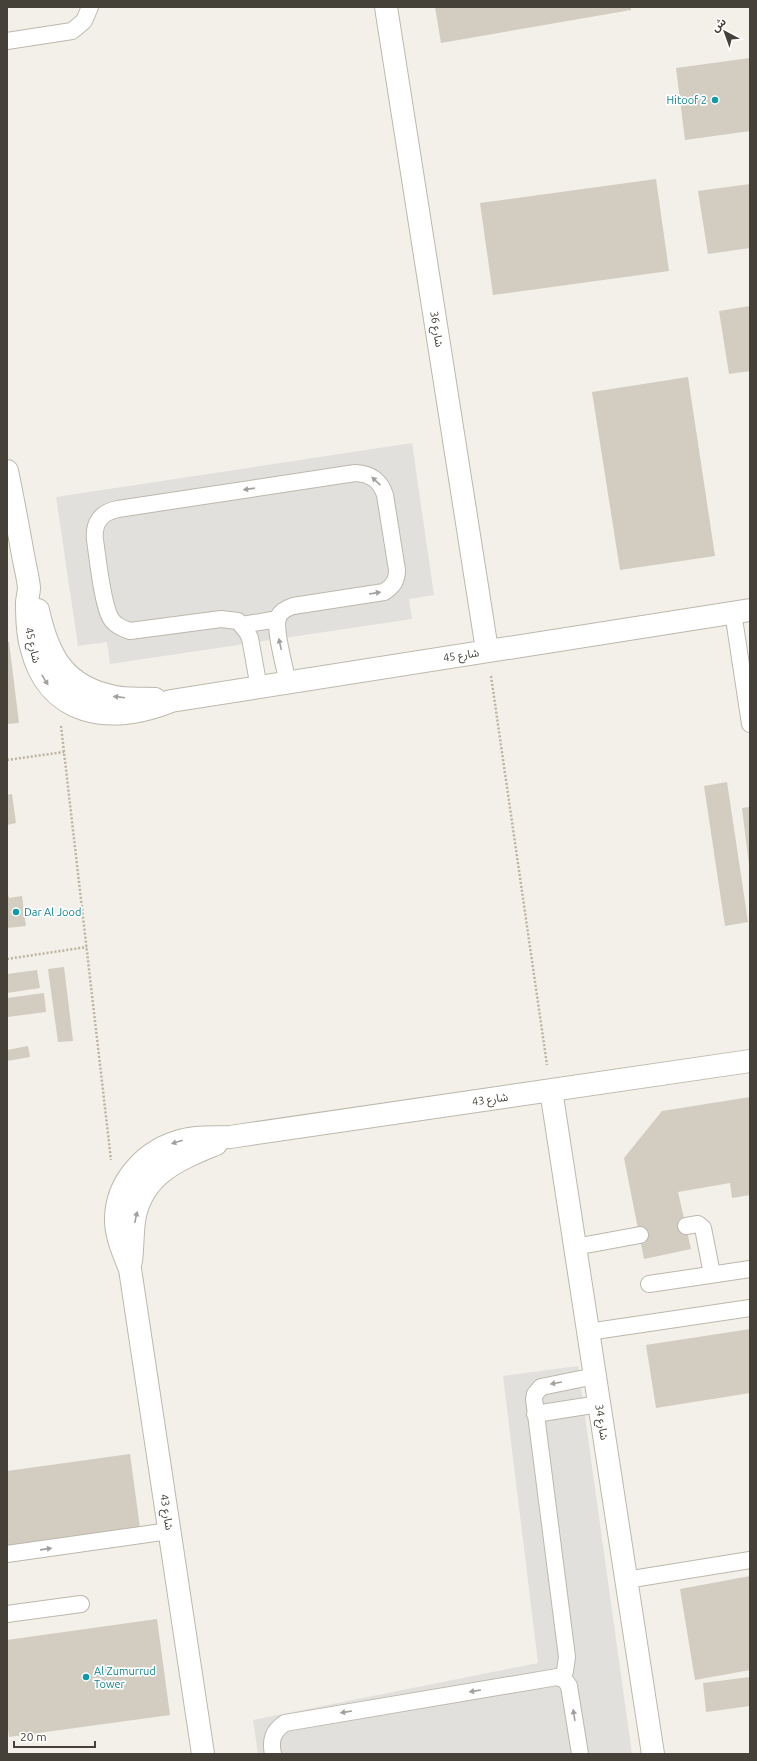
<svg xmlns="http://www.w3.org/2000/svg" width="757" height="1761" font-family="Ubuntu,'Noto Sans Arabic',sans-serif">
<rect width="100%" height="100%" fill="#f2f0e9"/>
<path fill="#e1e0dd" d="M 412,443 L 434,595 L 409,599 L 412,619 L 110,664 L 107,642 L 78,646 L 56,497 Z
M 578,1366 L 632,1754 L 258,1754 L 253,1720 L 538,1663 L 503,1376 Z"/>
<path fill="#d3ccc0" d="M 435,7 L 631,7 L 631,10 L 441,43 Z
M 750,58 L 750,131 L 685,140 L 676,68 Z
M 656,179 L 669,271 L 493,295 L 480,203 Z
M 750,184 L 750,248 L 708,254 L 698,191 Z
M 750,306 L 750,371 L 729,374 L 719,311 Z
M 688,377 L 715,556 L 620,570 L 592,392 Z
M 7,642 L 9,642 L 19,723 L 7,724 Z
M 727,782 L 748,922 L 725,926 L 704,786 Z
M 12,794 L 16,823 L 7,825 L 7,795 Z
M 750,807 L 750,865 L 749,865 L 742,808 Z
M 7,891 L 9,898 L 22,896 L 26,926 L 7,928 Z
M 64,967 L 73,1041 L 58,1042 L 48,969 Z
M 37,970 L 40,988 L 7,993 L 7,974 Z
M 44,993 L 46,1012 L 7,1017 L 7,998 Z
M 28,1046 L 30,1057 L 7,1061 L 7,1050 Z
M 750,1097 L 750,1195 L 732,1198 L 730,1183 L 678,1192 L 691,1249 L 644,1259 L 624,1158 L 662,1111 Z
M 750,1329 L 750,1393 L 656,1408 L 646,1345 Z
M 130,1454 L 140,1528 L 7,1547 L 7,1471 Z
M 750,1576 L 750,1670 L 695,1680 L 680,1589 Z
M 157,1619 L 170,1715 L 9,1737 L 7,1722 L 7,1640 Z
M 750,1677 L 750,1706 L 706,1712 L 703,1683 Z"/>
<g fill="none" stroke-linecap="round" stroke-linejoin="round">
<g stroke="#bdb8ac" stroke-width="18">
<path id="service" d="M 7,41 L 72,31 L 84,21 L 90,7
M 733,612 L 750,724
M 242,625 L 278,619
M 259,688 L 250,638 L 247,632 L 238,621 L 221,619 L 130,631 C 122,628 114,625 110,617 C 102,601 98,560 95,540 C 93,523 101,512 118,509 L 355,473 C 371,474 380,480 385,495 L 397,570 C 397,581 393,586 384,592 L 293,606 C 287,608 281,611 278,617 C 274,629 285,669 288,683
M 686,1226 L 698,1224 L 703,1228 L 712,1274
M 575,1247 L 640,1235
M 649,1284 L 750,1269
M 588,1332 L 750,1308
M 535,1414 L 599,1404
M 7,1554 L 169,1531
M 626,1580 L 750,1560
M 7,1614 L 81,1604
M 561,1678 L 565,1671 L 567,1657 L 534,1399 L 535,1394 L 541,1387 L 595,1376
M 273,1754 C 270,1740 273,1731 285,1723 L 557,1677 L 565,1680 L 569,1686 L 580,1754"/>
</g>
<g stroke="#bdb8ac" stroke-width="24">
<path id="minor" d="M 386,7 L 487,650
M 7,471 C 13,499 18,527 23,555 C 25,566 28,577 29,588 C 29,593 27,598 27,603 C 27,617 27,632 31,646 C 48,718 111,725 171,701 L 750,610
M 38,610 C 48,656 64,687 115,697 C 128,700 142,698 155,699
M 551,1090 L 653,1754
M 131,1261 C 133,1246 132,1230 135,1215 C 145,1172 180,1159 216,1144
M 203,1754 L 130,1269 C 124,1254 117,1239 116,1222 C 115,1182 146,1149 184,1140 C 199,1136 215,1138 230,1137 L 750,1061"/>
</g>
<path stroke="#bdb39f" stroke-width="2.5" stroke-dasharray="2 2" stroke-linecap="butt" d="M 491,676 L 547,1065
M 61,726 L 111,1160
M 7,760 L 64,752
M 7,959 L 87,947"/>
<use href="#service" stroke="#fff" stroke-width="16"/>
<use href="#minor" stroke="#fff" stroke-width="22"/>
</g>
<defs><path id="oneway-solid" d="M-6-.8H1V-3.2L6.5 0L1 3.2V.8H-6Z"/></defs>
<g fill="#a2a09c">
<use href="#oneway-solid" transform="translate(376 481) rotate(-137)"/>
<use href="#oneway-solid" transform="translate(249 489) rotate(172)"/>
<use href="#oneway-solid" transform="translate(375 593) rotate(-9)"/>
<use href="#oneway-solid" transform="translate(280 644) rotate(-102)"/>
<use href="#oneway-solid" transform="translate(45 680) rotate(58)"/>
<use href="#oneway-solid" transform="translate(119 697) rotate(-173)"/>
<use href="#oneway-solid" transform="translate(177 1142) rotate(162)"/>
<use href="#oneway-solid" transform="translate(136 1217) rotate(-78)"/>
<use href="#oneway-solid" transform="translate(556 1383) rotate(170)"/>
<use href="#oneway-solid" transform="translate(46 1549) rotate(-8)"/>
<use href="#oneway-solid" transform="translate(475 1691) rotate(171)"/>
<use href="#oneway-solid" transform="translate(346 1712) rotate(171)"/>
<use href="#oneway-solid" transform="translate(574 1715) rotate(-99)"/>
</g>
<g fill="#0f9aa8" stroke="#fff" stroke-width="1.5">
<circle cx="715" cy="100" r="4"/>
<circle cx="16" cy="912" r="4"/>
<circle cx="86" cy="1677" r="4"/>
</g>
<g text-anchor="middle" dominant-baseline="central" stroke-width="3.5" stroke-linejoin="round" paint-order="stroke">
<g font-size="11" fill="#0d838f" stroke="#fff" text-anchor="start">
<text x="707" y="100" text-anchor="end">Hitoof 2</text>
<text x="24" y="912">Dar Al Jood</text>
<text x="94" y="1671">Al Zumurrud<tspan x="94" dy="13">Tower</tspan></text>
</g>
<g font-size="11" fill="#454138" stroke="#fff">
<text transform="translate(437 329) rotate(81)">شارع 36</text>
<text transform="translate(33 645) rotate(77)">شارع 45</text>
<text transform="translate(461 655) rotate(-9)">شارع 45</text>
<text transform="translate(490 1099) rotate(-8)">شارع 43</text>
<text transform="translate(602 1422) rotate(81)">شارع 34</text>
<text transform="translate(167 1512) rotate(81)">شارع 43</text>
</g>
</g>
<rect width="757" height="1761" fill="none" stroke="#454138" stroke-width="16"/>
<g transform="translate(725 32) rotate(319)" stroke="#ffffff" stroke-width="3" paint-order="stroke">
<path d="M0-3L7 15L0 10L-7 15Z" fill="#454138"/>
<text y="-6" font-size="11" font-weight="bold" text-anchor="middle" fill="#454138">ش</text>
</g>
<path d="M14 1741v6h81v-6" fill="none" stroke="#454138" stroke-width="2"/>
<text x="20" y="1741" font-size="12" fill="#454138" stroke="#ffffff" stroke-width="3" paint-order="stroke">20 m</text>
</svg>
